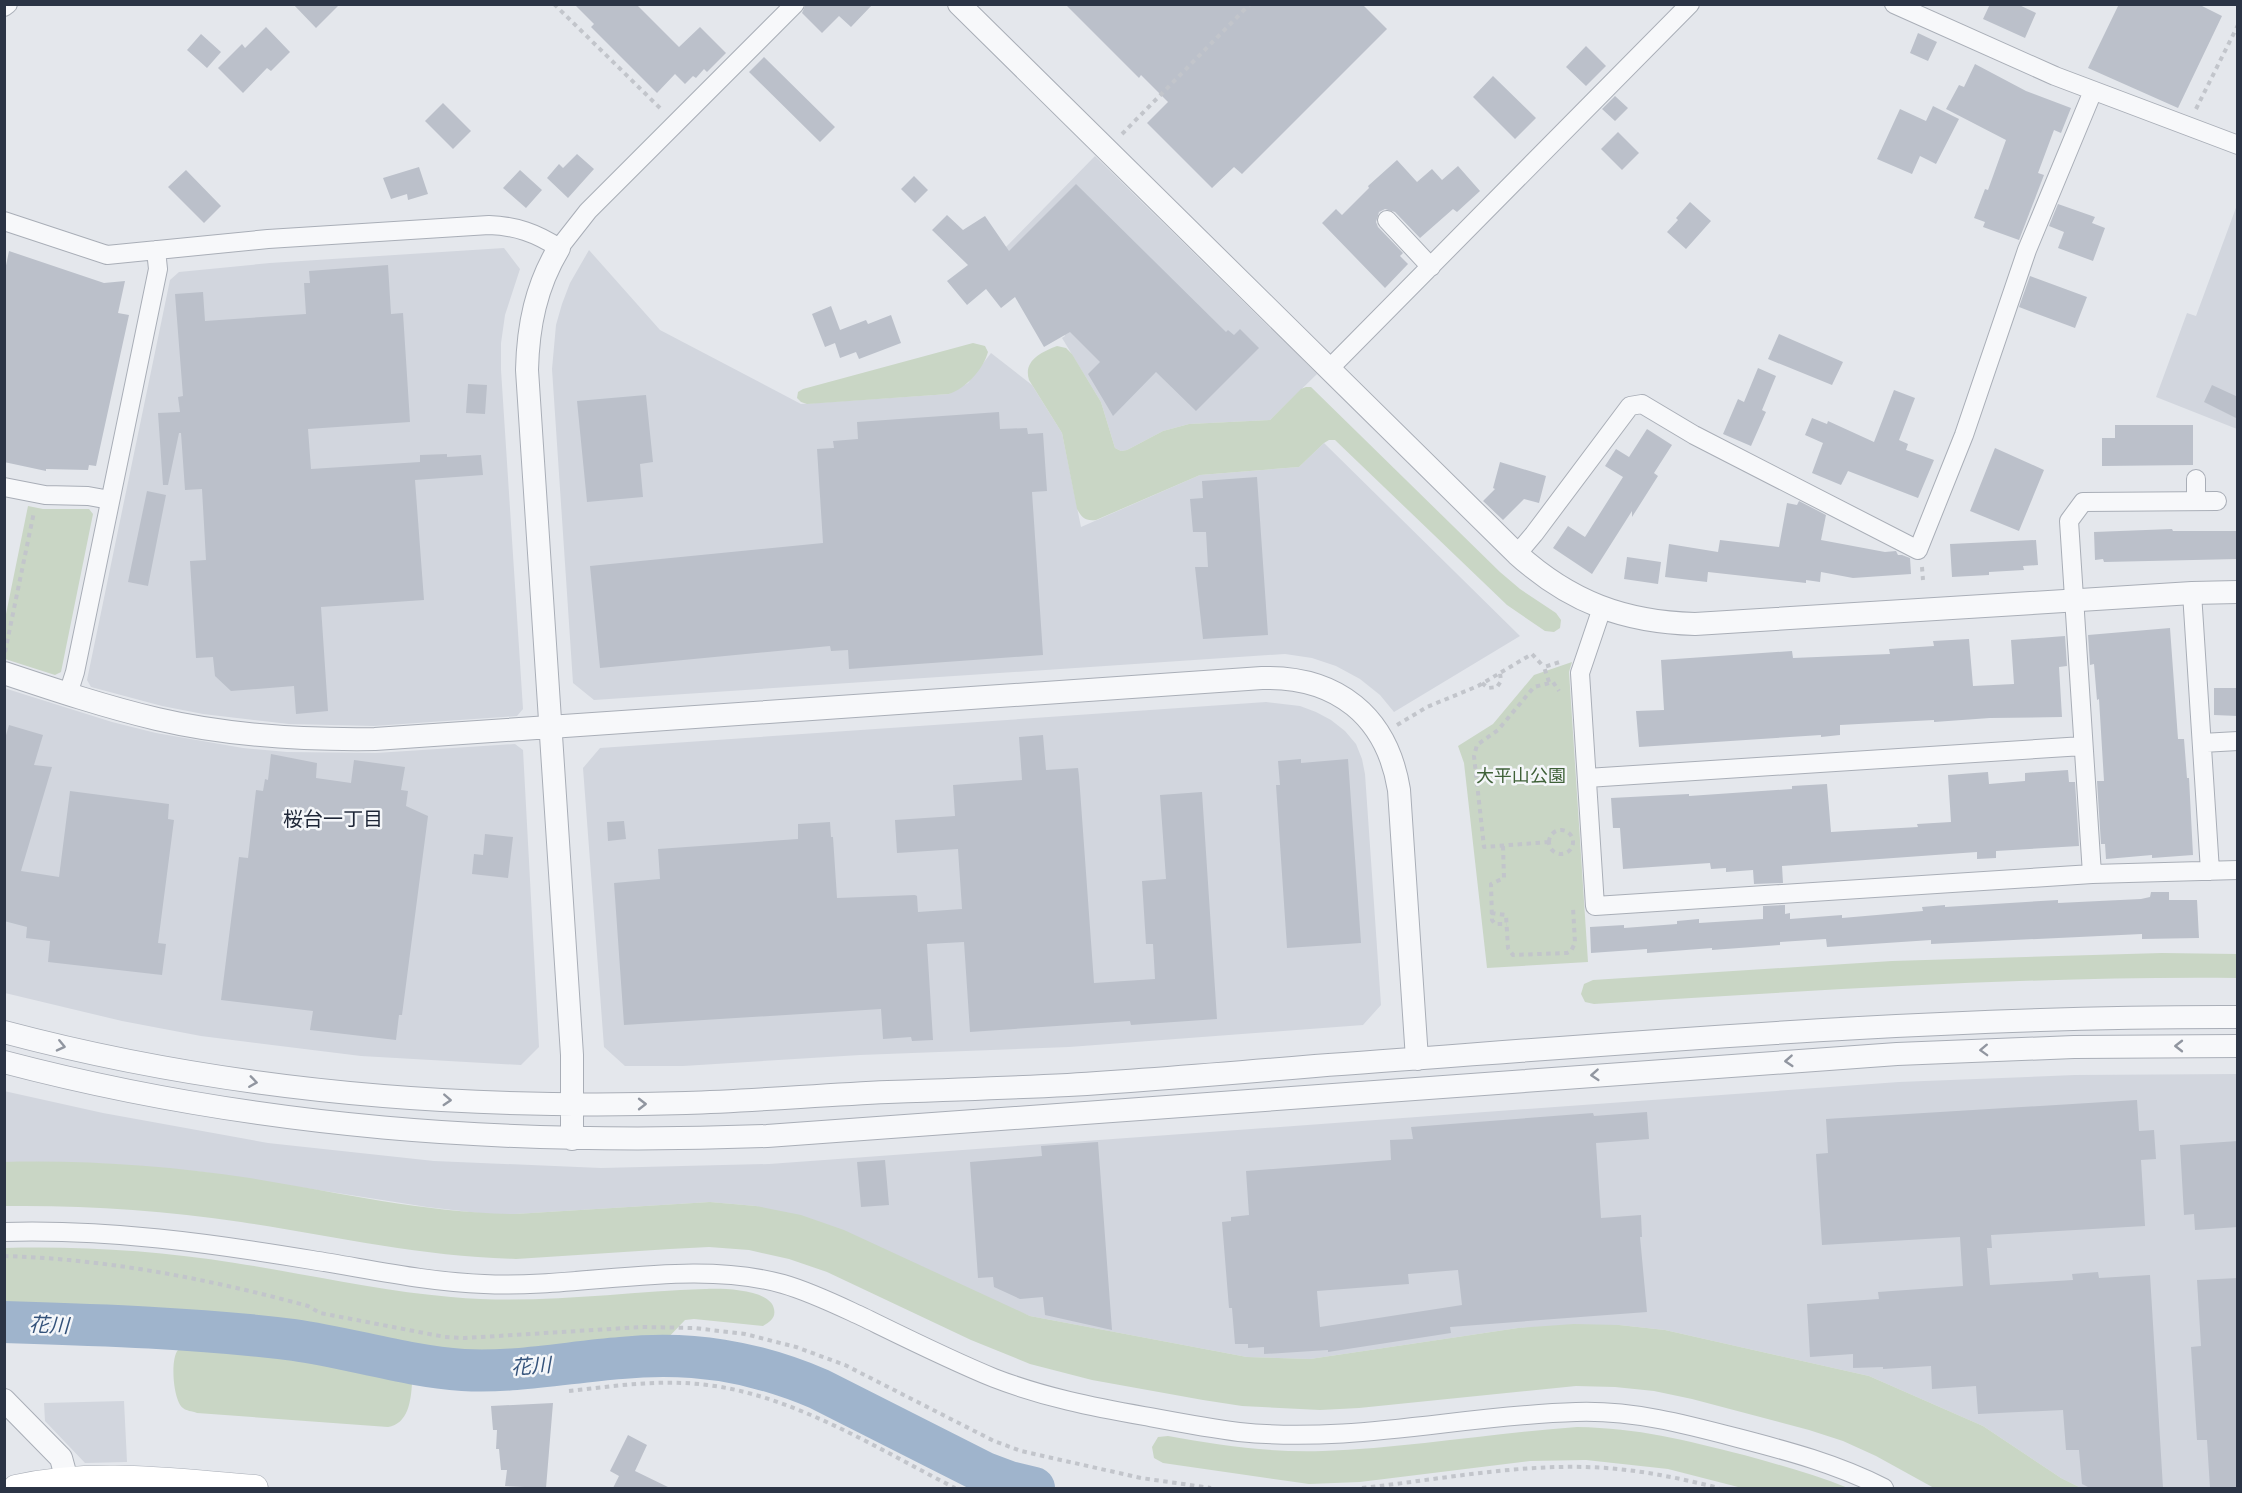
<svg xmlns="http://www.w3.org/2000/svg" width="2242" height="1493" font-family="Lato,'Noto Sans JP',sans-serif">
<rect width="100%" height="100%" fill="#e4e7ec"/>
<path fill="#d2d6de" d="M 1095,156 L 1317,374 L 1270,420 L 1189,424 L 1163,431 L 1127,450 L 1121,451 L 1115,448 L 1101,402 L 1062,338 L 1065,336 L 1029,276 L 1003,250 Z
M 2237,205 L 2237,429 L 2156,397 L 2187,313 L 2196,316 Z
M 504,248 L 520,269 L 505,315 L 501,343 L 501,370 L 523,709 L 517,716 L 374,726 L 289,724 L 203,714 L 162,706 L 91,687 L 87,680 L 170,280 L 179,272 L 270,263 Z
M 589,250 L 660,330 L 801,404 L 949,394 L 968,383 L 991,353 L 1032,385 L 1062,433 L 1081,527 L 1200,475 L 1299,467 L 1324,443 L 1520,636 L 1394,712 L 1380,695 L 1360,679 L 1336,666 L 1312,658 L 1285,654 L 594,700 L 573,683 L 552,369 L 556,325 L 562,304 L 570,283 Z
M 4,688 L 112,722 L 156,733 L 243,748 L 287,752 L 376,753 L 515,744 L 523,750 L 539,1047 L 521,1065 L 361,1056 L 201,1036 L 122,1021 L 5,993 Z
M 1266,702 L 1300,706 L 1316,712 L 1331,720 L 1345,731 L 1356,744 L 1362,759 L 1365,774 L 1381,1005 L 1363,1025 L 1069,1047 L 860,1055 L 683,1066 L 625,1066 L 604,1047 L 583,768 L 600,748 Z
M 2237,1074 L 2237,1488 L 2081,1488 L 2061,1478 L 1983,1426 L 1869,1376 L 1665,1330 L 1619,1325 L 1518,1328 L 1310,1359 L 1247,1357 L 1030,1316 L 756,1206 L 710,1202 L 515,1214 L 487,1214 L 427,1207 L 202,1172 L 109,1164 L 5,1162 L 4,1091 L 103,1113 L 268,1143 L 434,1161 L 601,1168 L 769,1164 L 1899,1082 L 2075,1075 Z
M 124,1401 L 127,1462 L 85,1463 L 45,1421 L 44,1403 Z"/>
<path fill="#c9d6c5" d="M 973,343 L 985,346 L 988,352 C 983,370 966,388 949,394 L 807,404 L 801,402 L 797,398 L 798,392 L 803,389 Z
M 1057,346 L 1066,348 L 1072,354 L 1101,402 L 1115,448 L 1121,451 L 1127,450 L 1163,431 L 1189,424 L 1270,420 L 1301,389 L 1306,387 L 1311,387 L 1500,572 L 1520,589 L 1556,613 L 1561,620 L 1560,628 L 1554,632 L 1545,631 L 1507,605 L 1335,440 L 1329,440 L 1324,443 L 1299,467 L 1200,475 L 1096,520 C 1085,521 1082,518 1077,509 L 1062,433 L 1029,380 C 1023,361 1041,352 1057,346 Z
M 28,506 L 43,509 L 89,509 L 93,514 L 61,672 L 55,675 L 5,659 L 5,619 Z
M 1572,662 L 1569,672 L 1588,962 L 1487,968 L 1464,763 L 1458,746 L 1493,724 L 1534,675 Z
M 2162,953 L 2237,954 L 2237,978 C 2023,976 1809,991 1594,1004 L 1585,1002 L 1581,994 L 1584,984 L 1593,980 L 1892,961 Z
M 4,1162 C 86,1160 169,1166 250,1178 C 338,1192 426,1213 515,1214 L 710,1202 L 756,1206 L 801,1215 L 844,1230 L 1030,1316 L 1247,1357 L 1310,1359 L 1518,1328 L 1574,1324 L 1619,1325 L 1665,1330 L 1869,1376 L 1983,1426 L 2061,1478 L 2081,1488 L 1934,1488 L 1876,1456 L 1843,1441 L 1809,1430 L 1692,1399 L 1654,1391 L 1615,1387 L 1576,1386 L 1359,1408 L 1320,1410 L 1242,1406 L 1203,1400 L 1092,1380 L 1030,1364 L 971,1340 L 827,1272 L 789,1259 L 749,1250 L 709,1247 L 670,1249 L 516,1259 C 424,1257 332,1236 241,1222 C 162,1210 84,1205 5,1206 Z
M 5,1248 C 82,1246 159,1251 235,1263 C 307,1274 379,1291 451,1297 C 536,1305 620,1292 705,1289 C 721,1288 771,1289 774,1309 C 776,1318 770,1322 763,1326 L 694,1319 L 685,1320 L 665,1341 L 656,1343 L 508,1357 L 464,1358 L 267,1325 L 140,1315 L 5,1310 Z
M 195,1343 L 295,1353 L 399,1372 L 407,1376 L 412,1383 C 411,1401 408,1424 388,1427 L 197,1413 C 192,1411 186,1411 183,1408 C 173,1400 170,1359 178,1350 C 183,1344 188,1344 195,1343 Z
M 1577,1427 C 1639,1428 1684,1440 1744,1455 C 1779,1465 1814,1474 1848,1488 L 1742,1488 L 1668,1469 L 1586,1460 L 1530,1461 L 1360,1482 L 1309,1484 L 1163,1463 L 1154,1458 L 1152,1447 L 1158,1437 L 1168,1436 C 1219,1445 1271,1453 1323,1451 C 1408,1448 1492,1433 1577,1427 Z"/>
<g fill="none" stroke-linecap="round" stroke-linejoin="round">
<path stroke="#9fb4cc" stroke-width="42" d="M 4,1322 C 101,1325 198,1328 294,1340 C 350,1348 406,1366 463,1370 C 515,1373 569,1362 621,1358 C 692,1351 753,1361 819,1389 L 985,1473 L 1009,1482 L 1034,1488"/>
</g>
<path fill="#bbc0ca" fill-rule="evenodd" d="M 293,4 L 340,4 L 316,28 Z
M 574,4 L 636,4 L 679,47 L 700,27 L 726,53 L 707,72 L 704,69 L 696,78 L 693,76 L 685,84 L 675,74 L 657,93 L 591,27 L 594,24 Z
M 806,4 L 873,4 L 851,27 L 839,16 L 822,33 L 802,13 Z
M 1065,4 L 1362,4 L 1387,29 L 1242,174 L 1234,167 L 1212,188 L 1147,123 L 1168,102 L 1141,75 L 1139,78 Z
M 1990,4 L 2017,4 L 2036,13 L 2025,38 L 1983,19 Z
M 2119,4 L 2198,4 L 2222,16 L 2178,108 L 2088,68 Z
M 266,27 L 290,52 L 271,71 L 267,68 L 243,93 L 218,68 L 242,44 L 245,48 Z
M 1918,33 L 1937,42 L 1928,61 L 1910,53 Z
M 201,34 L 221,52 L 207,68 L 187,50 Z
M 1586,46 L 1606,66 L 1586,86 L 1566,67 Z
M 764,57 L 835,127 L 820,142 L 749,72 Z
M 1975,64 L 2026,91 L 2071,108 L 2061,133 L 2054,130 L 2038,173 L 2044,175 L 2019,240 L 1983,227 L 1985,222 L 1974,218 L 1985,189 L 1988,190 L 2006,140 L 1946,109 L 1959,85 L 1964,87 Z
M 1493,76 L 1536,118 L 1515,139 L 1473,97 Z
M 1615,96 L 1628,108 L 1615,121 L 1602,109 Z
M 443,103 L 471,131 L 453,149 L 425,121 Z
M 1933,106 L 1959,119 L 1936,164 L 1920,156 L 1912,174 L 1877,159 L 1900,109 L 1926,121 Z
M 1618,132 L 1639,153 L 1622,170 L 1601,149 Z
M 577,154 L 594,169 L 568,198 L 547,178 L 559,164 L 563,168 Z
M 1397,160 L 1417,182 L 1432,169 L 1442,180 L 1458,166 L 1480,191 L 1457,212 L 1453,209 L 1420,238 L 1395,212 L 1385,209 L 1379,212 L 1376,222 L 1378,227 L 1403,253 L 1400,256 L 1408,264 L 1385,288 L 1322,223 L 1336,209 L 1342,215 L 1369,188 L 1368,186 Z
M 419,167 L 428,194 L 408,200 L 407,194 L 391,199 L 383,178 Z
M 186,170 L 221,206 L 204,223 L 168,187 Z
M 520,170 L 542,190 L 526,208 L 503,188 Z
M 914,176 L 928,190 L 915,203 L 901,189 Z
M 1076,184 L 1226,332 L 1228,330 L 1234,335 L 1240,329 L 1259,348 L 1196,411 L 1156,372 L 1113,416 L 1088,374 L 1100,362 L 1070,332 L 1044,347 L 1015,297 L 1001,308 L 986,289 L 967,305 L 947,281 L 968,265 L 932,230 L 947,215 L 963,230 L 985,216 L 1009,251 Z
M 1690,202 L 1711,221 L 1686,249 L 1667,232 L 1678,220 L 1676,218 Z
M 2058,204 L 2095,217 L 2092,223 L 2105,228 L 2093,261 L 2058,248 L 2064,232 L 2049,226 Z
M 9,251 L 104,283 L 125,281 L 118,313 L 129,315 L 96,466 L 89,465 L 88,470 L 46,469 L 46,471 L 4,462 L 4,275 Z
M 388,265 L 391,314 L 403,313 L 410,422 L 308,429 L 311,469 L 420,462 L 420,455 L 447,454 L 447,457 L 481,455 L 483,475 L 415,480 L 424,600 L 321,607 L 328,711 L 296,714 L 294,686 L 231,691 L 215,676 L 213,657 L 196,658 L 190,561 L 206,560 L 202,489 L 185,490 L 181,433 L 179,433 L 168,485 L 163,485 L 158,413 L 180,412 L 178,397 L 183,396 L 175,294 L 203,292 L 205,321 L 306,314 L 304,283 L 310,283 L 309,271 Z
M 2030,276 L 2087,297 L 2075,328 L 2019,307 Z
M 831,306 L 840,330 L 866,320 L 868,324 L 891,315 L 901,343 L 859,359 L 856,352 L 840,358 L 835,343 L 825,347 L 812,314 Z
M 1779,334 L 1843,362 L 1832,385 L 1768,359 Z
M 1758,368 L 1776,376 L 1762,410 L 1766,412 L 1751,446 L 1723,434 L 1738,399 L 1744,402 Z
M 468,384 L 487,385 L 485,414 L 466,413 Z
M 2212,385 L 2238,397 L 2238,419 L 2204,402 Z
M 1894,390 L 1915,398 L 1899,440 L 1908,444 L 1906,450 L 1934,460 L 1918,498 L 1848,471 L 1841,485 L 1812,473 L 1823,443 L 1805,435 L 1812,418 L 1827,424 L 1828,421 L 1874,442 Z
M 646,395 L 653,462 L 640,464 L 643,497 L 587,502 L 577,401 Z
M 999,412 L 1000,429 L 1027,428 L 1028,434 L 1043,433 L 1047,491 L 1032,492 L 1043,655 L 849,669 L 848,650 L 831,651 L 830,646 L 600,668 L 590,566 L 823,543 L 817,449 L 834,448 L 833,441 L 858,439 L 857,422 Z
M 2115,425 L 2193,425 L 2193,465 L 2102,466 L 2102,438 L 2115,438 Z
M 1647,429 L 1672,445 L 1654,473 L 1658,476 L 1632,517 L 1632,511 L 1592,574 L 1553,548 L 1568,526 L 1585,537 L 1623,477 L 1605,466 L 1616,449 L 1629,457 Z
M 1995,448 L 2044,470 L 2019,531 L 1970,511 Z
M 1500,462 L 1546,476 L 1539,503 L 1524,499 L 1503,520 L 1483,501 L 1495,489 L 1493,488 Z
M 1257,477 L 1268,635 L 1203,639 L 1195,567 L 1208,567 L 1206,532 L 1193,532 L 1190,499 L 1203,498 L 1202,481 Z
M 147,491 L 166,495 L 148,586 L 128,582 Z
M 1799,501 L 1826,515 L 1821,540 L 1885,552 L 1896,551 L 1898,555 L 1902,555 L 1910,558 L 1911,574 L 1853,578 L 1821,572 L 1820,582 L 1806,580 L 1806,583 L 1708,572 L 1707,582 L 1665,577 L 1669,544 L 1718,552 L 1720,540 L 1779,547 L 1787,503 L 1797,505 Z
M 2172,529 L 2173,531 L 2238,531 L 2238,559 L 2104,562 L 2103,559 L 2095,560 L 2094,532 Z
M 2036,540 L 2038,565 L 2023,566 L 2024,570 L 1989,572 L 1989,575 L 1952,577 L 1950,544 Z
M 1627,557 L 1661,562 L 1658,584 L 1624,579 Z
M 2170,628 L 2178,739 L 2184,739 L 2187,778 L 2189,778 L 2193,855 L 2152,858 L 2152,855 L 2106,859 L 2105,844 L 2101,844 L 2097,781 L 2104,781 L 2099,699 L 2097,700 L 2094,664 L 2090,665 L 2088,635 Z
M 2065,636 L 2067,666 L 2059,667 L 2062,717 L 1990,718 L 1934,722 L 1934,720 L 1840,725 L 1840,735 L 1821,737 L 1821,735 L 1639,747 L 1636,711 L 1664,710 L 1661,660 L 1792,651 L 1793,658 L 1890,654 L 1889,649 L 1934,646 L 1933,641 L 1969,639 L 1973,686 L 2014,684 L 2011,640 Z
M 2214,688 L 2238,688 L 2238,716 L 2214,715 Z
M 9,725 L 43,735 L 34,765 L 52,767 L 21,871 L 59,877 L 70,791 L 169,804 L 168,819 L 174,820 L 158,943 L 166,944 L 162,975 L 48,962 L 50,941 L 26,938 L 27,927 L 4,921 L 4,742 Z
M 1043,735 L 1046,770 L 1078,768 L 1079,776 L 1094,983 L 1155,979 L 1153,944 L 1146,944 L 1142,881 L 1166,879 L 1160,795 L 1202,792 L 1217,1019 L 1131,1025 L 1130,1021 L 970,1032 L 964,942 L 927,944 L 933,1040 L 912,1041 L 911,1037 L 883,1039 L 881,1009 L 624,1025 L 614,883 L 660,879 L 658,849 L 798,839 L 798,824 L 830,822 L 831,837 L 833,837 L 837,898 L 915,895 L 917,896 L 918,912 L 962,909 L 958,849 L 897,853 L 895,820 L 955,816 L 953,785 L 1022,780 L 1019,737 Z
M 271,754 L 317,763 L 316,778 L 351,783 L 354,760 L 405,767 L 401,790 L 408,791 L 406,806 L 428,816 L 402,1015 L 399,1015 L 396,1040 L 310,1030 L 313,1011 L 221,1000 L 239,857 L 248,858 L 256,790 L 263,791 L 265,779 L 268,780 Z
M 1301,759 L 1301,763 L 1348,759 L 1361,943 L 1287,948 L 1276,785 L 1280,785 L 1278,761 Z
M 2068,770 L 2069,782 L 2075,782 L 2079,846 L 1996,851 L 1996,858 L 1977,859 L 1977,852 L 1782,866 L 1783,883 L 1754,884 L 1753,870 L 1726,872 L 1726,868 L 1711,869 L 1710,863 L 1623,869 L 1620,828 L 1613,828 L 1611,798 L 1689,794 L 1689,796 L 1792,789 L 1792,786 L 1827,784 L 1831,832 L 1918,827 L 1917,824 L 1951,822 L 1948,775 L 1988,772 L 1989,784 L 2025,781 L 2025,773 Z
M 624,821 L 626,839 L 608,841 L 607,822 Z
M 485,834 L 513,837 L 508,878 L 472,874 L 474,854 L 483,855 Z
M 2151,892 L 2169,892 L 2169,900 L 2197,900 L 2199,938 L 2142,939 L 2142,934 L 1931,944 L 1931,940 L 1827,947 L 1826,939 L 1780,942 L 1780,945 L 1712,950 L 1712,948 L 1647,953 L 1647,949 L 1591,953 L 1590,927 L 1624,925 L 1624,928 L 1677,924 L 1677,921 L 1699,919 L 1699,923 L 1763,919 L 1763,906 L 1785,905 L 1785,914 L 1790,913 L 1790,919 L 1842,915 L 1842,918 L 1923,911 L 1922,907 L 1945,905 L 1945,907 L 2058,900 L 2058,903 L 2141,899 L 2150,897 Z
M 2137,1100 L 2139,1131 L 2154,1130 L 2156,1159 L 2141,1160 L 2145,1226 L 1991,1235 L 1992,1248 L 1987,1248 L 1990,1285 L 2073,1280 L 2072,1274 L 2098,1272 L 2099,1278 L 2150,1275 L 2163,1488 L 2090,1488 L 2082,1484 L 2079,1450 L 2066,1450 L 2063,1410 L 1978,1414 L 1976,1386 L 1932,1389 L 1931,1366 L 1883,1369 L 1883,1367 L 1853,1368 L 1853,1354 L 1810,1357 L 1807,1304 L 1879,1299 L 1878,1292 L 1963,1286 L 1960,1237 L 1822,1245 L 1816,1154 L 1828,1153 L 1826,1119 Z
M 1647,1112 L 1649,1139 L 1596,1143 L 1601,1218 L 1641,1215 L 1642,1237 L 1640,1237 L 1647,1312 L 1450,1327 L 1451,1333 L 1328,1352 L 1328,1350 L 1264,1354 L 1264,1347 L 1248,1348 L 1248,1344 L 1235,1344 L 1232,1308 L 1229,1308 L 1222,1222 L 1231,1221 L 1231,1217 L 1249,1215 L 1246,1171 L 1391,1160 L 1390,1140 L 1413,1139 L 1411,1127 L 1593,1113 L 1594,1116 ZM 1458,1270 L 1462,1305 L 1320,1327 L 1317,1291 L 1409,1284 L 1408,1274 Z
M 2238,1141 L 2238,1227 L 2195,1230 L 2194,1214 L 2184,1215 L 2180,1145 Z
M 1098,1142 L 1112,1330 L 1045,1315 L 1043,1297 L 1020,1299 L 994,1287 L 993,1277 L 978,1278 L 970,1162 L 1042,1156 L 1041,1146 Z
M 885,1160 L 889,1205 L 861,1207 L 857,1162 Z
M 2238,1278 L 2238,1488 L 2210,1488 L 2207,1440 L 2197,1440 L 2191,1347 L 2201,1346 L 2197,1280 Z
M 553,1403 L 546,1488 L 505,1486 L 507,1470 L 501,1470 L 499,1449 L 496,1449 L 497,1430 L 493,1430 L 491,1406 Z
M 628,1435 L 647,1445 L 635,1471 L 670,1488 L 613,1488 L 619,1476 L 610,1471 Z"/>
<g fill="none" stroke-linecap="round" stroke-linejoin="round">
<g stroke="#a9aeb7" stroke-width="20">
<path id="minor" d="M 1894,4 L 2055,76 L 2238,145
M 4,7 L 8,4
M 1387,220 L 1431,267
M 4,221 L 107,255 L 268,239 L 489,225 C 516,226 536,233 559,248 L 588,211 L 795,4
M 1329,369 L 1690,4
M 2196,479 L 2196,501
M 4,487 L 45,495 L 88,496 L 110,500
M 1517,554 L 1534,534 L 1630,406 L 1642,404 L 1694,435 L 1918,550 L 1964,435 L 2027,250 L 2093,91
M 2192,593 L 2210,871
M 1602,608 L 1580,673 L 1595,906 L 2092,874 L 2238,870
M 68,694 L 75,672 L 158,269 L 156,250
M 2202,743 L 2238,741
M 1587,778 L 2083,746
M 2092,874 L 2069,521 L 2083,502 L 2217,501
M 4,1232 C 108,1229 210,1243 312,1260 C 369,1269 427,1282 484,1284 C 581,1289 689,1258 783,1284 C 811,1292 837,1305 863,1317 C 906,1338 950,1360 994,1378 C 1043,1397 1093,1407 1144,1416 C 1176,1422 1207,1428 1239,1432 C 1353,1444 1463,1415 1576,1412 C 1632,1410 1685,1424 1738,1438 C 1788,1451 1837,1464 1884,1488"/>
</g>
<g stroke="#a9aeb7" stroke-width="24">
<path id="tertiary" d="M 959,4 L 1517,554 C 1570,602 1624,622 1695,624 L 2192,593 L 2238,592
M 559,248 C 536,286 528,326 527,370 L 572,1055 L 572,1139
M 4,673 C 55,690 106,707 157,719 C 229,736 302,740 375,739 L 1262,678 C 1337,676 1387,716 1399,790 L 1417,1059
M 4,1032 C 226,1091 457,1110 686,1103 C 753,1101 820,1095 888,1092 C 948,1090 1008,1088 1068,1085 C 1151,1080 1233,1073 1315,1066 C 1622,1044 1929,1016 2238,1017
M 4,1062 C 255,1128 510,1146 767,1136 L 1897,1054 L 2074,1047 L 2238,1046
M 4,1400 L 61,1458 L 67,1480"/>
</g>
<g stroke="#a9aeb7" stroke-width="27">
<path id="secondary" d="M 16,1488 C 95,1470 175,1482 255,1488"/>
</g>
<path stroke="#c2c5cb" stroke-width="4" stroke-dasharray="4.5 4.5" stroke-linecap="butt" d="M 554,4 L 662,110
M 2196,109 L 2238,25
M 1122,134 L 1250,4
M 1922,567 L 1923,580
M 5,652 L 34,512
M 1549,682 L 1544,667 L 1563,661
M 1482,683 L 1488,688 L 1497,687 L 1501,681 L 1500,673
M 1397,725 L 1427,707 L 1478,686 L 1532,654 L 1544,667
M1549 842a12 12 0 1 1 24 0a12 12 0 1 1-24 0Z
M 1549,842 L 1484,847 L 1474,756 L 1477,745 L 1498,730 L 1534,687 L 1553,682 L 1559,691
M 1503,846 L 1504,878 L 1491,884 L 1492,920 L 1495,924 L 1507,924
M 1491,913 L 1506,915 L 1508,948 L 1513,955 L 1567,953 L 1571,951 L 1575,943 L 1573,907
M 4,1256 C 107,1259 209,1279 308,1306 L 320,1313 L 445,1337 L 465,1338 L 642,1327 L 694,1328 L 745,1334 L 796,1347 L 845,1365 L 994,1441 L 1021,1451 L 1141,1478 L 1211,1488
M 569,1391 C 614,1386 661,1379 707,1385 C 793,1395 878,1449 955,1488
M 1362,1488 C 1436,1480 1511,1465 1585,1467 C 1631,1468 1675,1477 1719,1488"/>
<use href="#minor" stroke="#f7f8fa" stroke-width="18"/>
<use href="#tertiary" stroke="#f7f8fa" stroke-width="22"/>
<use href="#secondary" stroke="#fff" stroke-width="26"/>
</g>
<defs><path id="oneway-chevron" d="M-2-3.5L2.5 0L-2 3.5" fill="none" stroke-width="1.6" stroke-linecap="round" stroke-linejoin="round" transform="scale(1.5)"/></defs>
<g stroke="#9196a0">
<use href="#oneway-chevron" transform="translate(61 1046) rotate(13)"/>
<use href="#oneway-chevron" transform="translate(2179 1046) rotate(-180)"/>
<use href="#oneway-chevron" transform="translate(1984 1050) rotate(178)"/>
<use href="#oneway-chevron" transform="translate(1789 1061) rotate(176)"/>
<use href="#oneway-chevron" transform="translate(1595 1075) rotate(176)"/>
<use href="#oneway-chevron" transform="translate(253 1082) rotate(8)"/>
<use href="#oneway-chevron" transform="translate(447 1100) rotate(3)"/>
<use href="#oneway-chevron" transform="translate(642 1104)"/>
</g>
<g text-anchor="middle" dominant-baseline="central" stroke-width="5" stroke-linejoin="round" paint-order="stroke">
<g font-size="18" fill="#3f6138" stroke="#f4f6f9">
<text x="1521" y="775">大平山公園</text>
</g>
<g font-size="20" fill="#1d2536" stroke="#f4f6f9">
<text x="333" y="818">桜台一丁目</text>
</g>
<g font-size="20" font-style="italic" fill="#34527a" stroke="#f4f6f9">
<text transform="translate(49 1324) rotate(2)">花川</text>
<text transform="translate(531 1365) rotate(-4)">花川</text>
</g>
</g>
<rect width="2242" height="1493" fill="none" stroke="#2b3445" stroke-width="12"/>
</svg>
